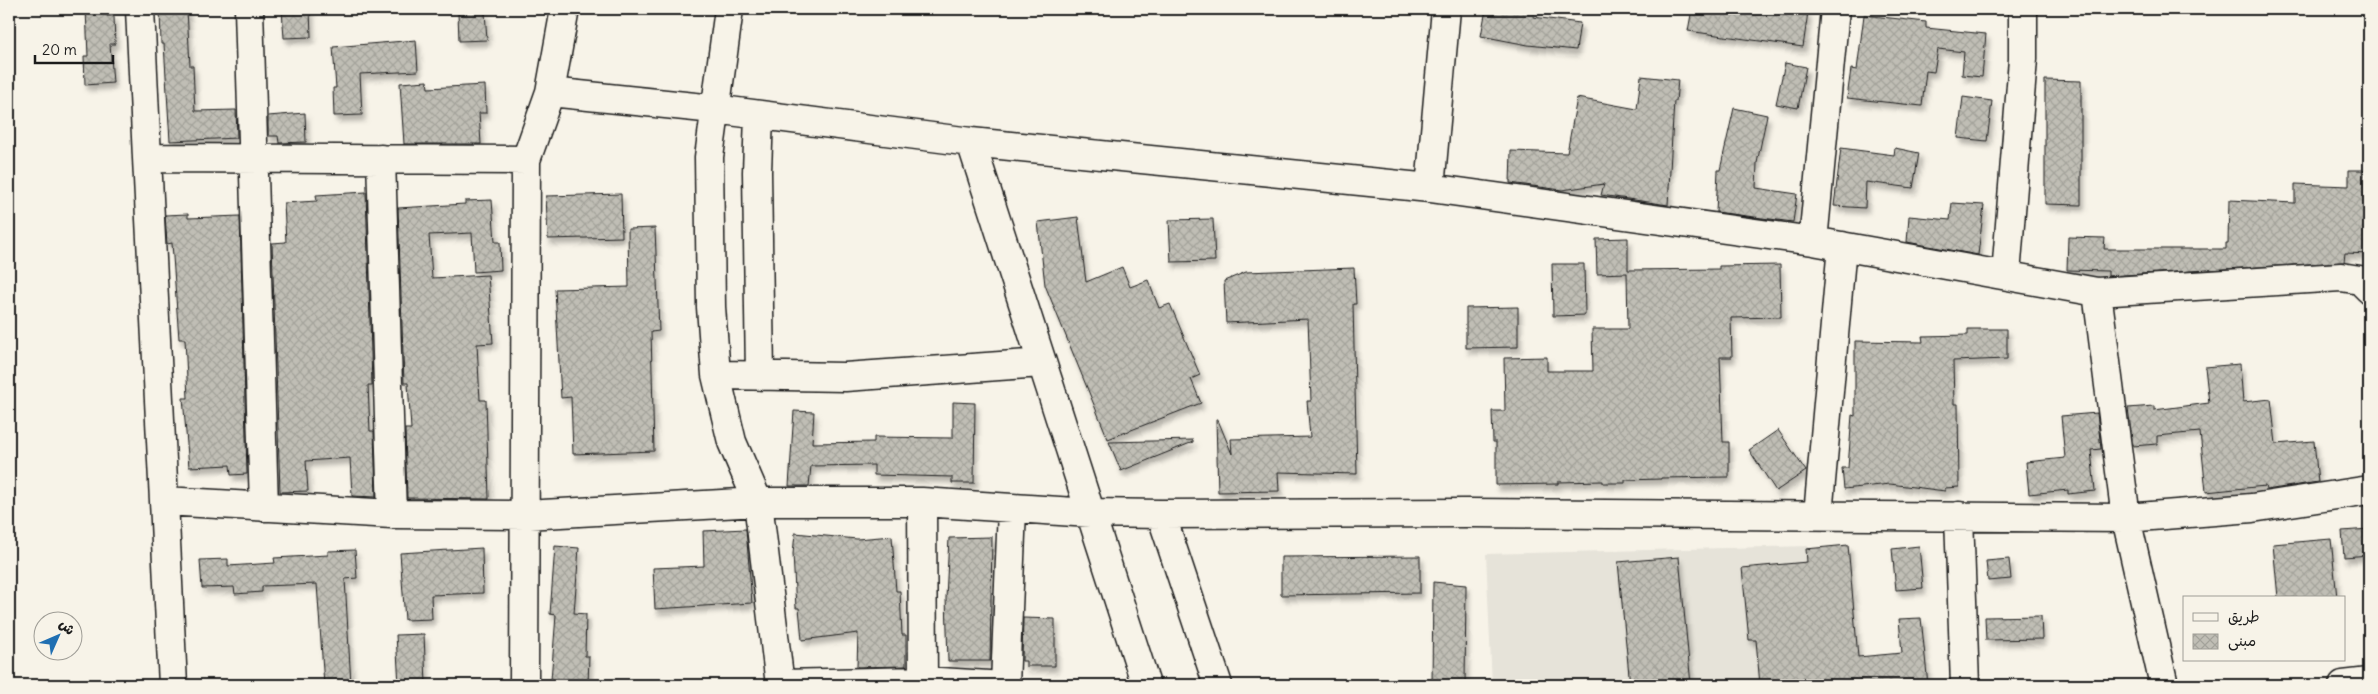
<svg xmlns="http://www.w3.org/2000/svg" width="2378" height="694" font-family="Delius,'Playpen Sans Arabic',sans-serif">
<defs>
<pattern id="building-cross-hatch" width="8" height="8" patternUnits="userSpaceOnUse" patternTransform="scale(1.25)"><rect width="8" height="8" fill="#c0beb5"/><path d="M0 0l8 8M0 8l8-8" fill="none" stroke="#a4a39b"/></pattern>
<filter id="shadow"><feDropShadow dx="3" dy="5.5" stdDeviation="2.5" flood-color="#0004"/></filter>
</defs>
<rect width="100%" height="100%" fill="#f7f3e8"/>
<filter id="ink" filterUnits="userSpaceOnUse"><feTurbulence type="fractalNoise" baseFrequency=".02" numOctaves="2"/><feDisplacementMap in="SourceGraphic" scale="10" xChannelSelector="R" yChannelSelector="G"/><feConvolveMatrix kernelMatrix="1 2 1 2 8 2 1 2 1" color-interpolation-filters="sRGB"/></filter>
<g filter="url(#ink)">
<path fill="#e6e3d9" d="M 1809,546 L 1814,685 L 1492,685 L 1486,554 Z"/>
<path fill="url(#building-cross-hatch)" stroke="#1c1c1c" filter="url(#shadow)" d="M 86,9 L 106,9 L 107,16 L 114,16 L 115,44 L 110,44 L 113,83 L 85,85 L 84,56 L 88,56 Z
M 160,9 L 187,9 L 190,66 L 193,66 L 195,111 L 236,110 L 237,138 L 170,141 L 164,44 L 161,44 Z
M 310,9 L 311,37 L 284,38 L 282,10 Z
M 1486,9 L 1535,9 L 1533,17 L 1580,23 L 1576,50 L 1528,45 L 1481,36 Z
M 1692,9 L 1787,9 L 1808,12 L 1803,47 L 1688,31 Z
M 485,12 L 487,40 L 459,41 L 458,13 Z
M 1864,15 L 1926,22 L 1926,28 L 1986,34 L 1982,77 L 1962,75 L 1964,52 L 1938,49 L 1934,72 L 1926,71 L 1922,106 L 1847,98 L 1851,69 L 1857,70 Z
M 416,40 L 418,71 L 360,74 L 362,115 L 334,116 L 333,88 L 336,88 L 333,47 Z
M 1785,63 L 1806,67 L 1798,108 L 1776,104 Z
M 1641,76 L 1678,80 L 1676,101 L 1674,101 L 1668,205 L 1601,195 L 1604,184 L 1562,190 L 1510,183 L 1511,151 L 1567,153 L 1577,98 L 1637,109 Z
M 2045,80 L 2081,81 L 2081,205 L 2045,204 Z
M 427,81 L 428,88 L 485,85 L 486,113 L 479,113 L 481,144 L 404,144 L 400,83 Z
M 1963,97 L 1992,101 L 1987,141 L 1958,138 Z
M 1734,108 L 1767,115 L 1757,163 L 1756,188 L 1797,194 L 1793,222 L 1716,212 L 1718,170 L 1720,170 Z
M 305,113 L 306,142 L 279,143 L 278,136 L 268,136 L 268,116 Z
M 1841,148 L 1894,155 L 1895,148 L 1919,153 L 1913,188 L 1866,182 L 1865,208 L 1834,206 Z
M 2349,170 L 2369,170 L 2369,254 L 2345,253 L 2344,262 L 2108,276 L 2108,271 L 2067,270 L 2068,237 L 2105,238 L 2104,249 L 2226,249 L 2226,243 L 2228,243 L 2229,200 L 2295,203 L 2295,184 L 2349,186 Z
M 366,192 L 372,385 L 368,385 L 370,431 L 374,431 L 376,497 L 352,496 L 350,458 L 306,461 L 308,491 L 280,492 L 272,243 L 286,242 L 284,203 L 317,201 L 316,195 Z
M 621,194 L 622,237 L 548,239 L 546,196 Z
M 492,200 L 495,242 L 500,242 L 501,270 L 474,272 L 472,233 L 429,235 L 432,278 L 488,275 L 493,343 L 477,344 L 480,400 L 486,400 L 489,499 L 407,498 L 405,429 L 411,429 L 408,383 L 404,383 L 398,208 L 465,204 L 465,201 Z
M 1952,203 L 1984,205 L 1978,255 L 1907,242 L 1909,216 L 1950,220 Z
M 188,214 L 188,218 L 240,216 L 247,474 L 231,475 L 230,465 L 189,467 L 183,398 L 188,398 L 185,339 L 179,339 L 172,243 L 167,244 L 165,215 Z
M 1078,217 L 1086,282 L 1122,267 L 1130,287 L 1148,280 L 1159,308 L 1170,304 L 1200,375 L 1191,379 L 1201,403 L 1108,439 L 1045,285 L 1038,222 Z
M 1213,219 L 1215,261 L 1171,262 L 1169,220 Z
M 655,228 L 659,331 L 651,332 L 654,451 L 573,454 L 571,397 L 561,398 L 555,289 L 629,287 L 628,229 Z
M 1628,238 L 1628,270 L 1719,269 L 1719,266 L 1780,265 L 1781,317 L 1731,318 L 1732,357 L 1720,357 L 1723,442 L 1729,442 L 1729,477 L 1661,478 L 1661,479 L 1625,480 L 1625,483 L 1603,483 L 1603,481 L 1558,482 L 1558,484 L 1496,485 L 1496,442 L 1493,442 L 1492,411 L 1505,411 L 1504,358 L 1547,357 L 1547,371 L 1593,371 L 1592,329 L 1628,329 L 1627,273 L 1597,274 L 1596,239 Z
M 1552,264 L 1584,264 L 1585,315 L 1553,316 Z
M 1354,268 L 1356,304 L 1353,304 L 1357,474 L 1278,472 L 1279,491 L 1218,492 L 1216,420 L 1218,420 L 1232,454 L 1231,439 L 1310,437 L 1307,401 L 1311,401 L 1308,319 L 1226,323 L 1224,281 L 1246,272 Z
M 1518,307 L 1518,347 L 1466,348 L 1466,308 Z
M 1968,329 L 2007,329 L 2007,359 L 1953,361 L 1954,404 L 1958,404 L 1959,487 L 1945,488 L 1945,491 L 1890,484 L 1844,489 L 1842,468 L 1848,468 L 1852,415 L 1855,416 L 1855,341 L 1923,342 L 1922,336 L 1968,335 Z
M 2240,364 L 2243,402 L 2271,399 L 2276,444 L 2314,441 L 2318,482 L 2266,490 L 2265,486 L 2206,492 L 2200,432 L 2157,436 L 2157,444 L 2133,446 L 2128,408 L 2154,406 L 2154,410 L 2209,403 L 2205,367 Z
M 953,402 L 975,403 L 974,483 L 952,483 L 952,477 L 874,475 L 874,465 L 811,466 L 809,486 L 789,486 L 794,411 L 814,412 L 812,443 L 874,442 L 874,437 L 953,438 Z
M 2097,413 L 2101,449 L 2091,450 L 2095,491 L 2068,494 L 2068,490 L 2029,494 L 2026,462 L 2065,458 L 2061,416 Z
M 1778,430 L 1806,471 L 1776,491 L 1749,450 Z
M 1193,440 L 1193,442 L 1121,471 L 1109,442 Z
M 746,529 L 752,603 L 655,609 L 653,568 L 704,566 L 703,531 Z
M 2369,529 L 2369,555 L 2344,557 L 2342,531 Z
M 795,533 L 857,539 L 892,536 L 896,591 L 900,591 L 902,635 L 906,635 L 906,666 L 857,667 L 858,633 L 802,640 L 799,608 L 796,608 L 793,554 Z
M 992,537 L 990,661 L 948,661 L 946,598 L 949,538 Z
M 2331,539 L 2337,598 L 2278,598 L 2273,544 Z
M 1848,545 L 1858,657 L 1902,653 L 1899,619 L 1921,618 L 1928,685 L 1760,685 L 1756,640 L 1749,640 L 1742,568 L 1807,562 L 1806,549 Z
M 555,546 L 579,548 L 574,613 L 586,614 L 585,656 L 589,656 L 588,685 L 554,685 L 554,680 L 551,680 L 556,615 L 550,614 Z
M 1919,546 L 1923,588 L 1896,590 L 1892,549 Z
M 482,548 L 483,593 L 431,595 L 432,619 L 405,620 L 400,553 Z
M 355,550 L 357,578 L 345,579 L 351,685 L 324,685 L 317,584 L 262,586 L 262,592 L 235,594 L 234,587 L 202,588 L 200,560 L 228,559 L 228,566 L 275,563 L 274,558 L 328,555 L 328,551 Z
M 1420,556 L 1420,593 L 1281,595 L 1281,557 Z
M 1679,557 L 1691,685 L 1630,685 L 1618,562 Z
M 2009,559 L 2011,579 L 1988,581 L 1986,561 Z
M 1433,582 L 1466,585 L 1465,685 L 1432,685 Z
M 2041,616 L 2042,639 L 1986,640 L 1985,617 Z
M 1023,618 L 1055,619 L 1055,666 L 1026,666 L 1026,661 L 1022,661 Z
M 424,634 L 426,685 L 399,685 L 396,635 Z"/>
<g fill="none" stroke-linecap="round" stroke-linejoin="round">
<g stroke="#1c1c1c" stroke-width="31">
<path id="minor" d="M 140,9 L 147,158
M 249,9 L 264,507
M 729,9 L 709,157 L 711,307 L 716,375 L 732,442 L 758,502 L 780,685
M 550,92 L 565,9
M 759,115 L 757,172 L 760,376
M 971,142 L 1146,685
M 381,159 L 392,514
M 526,160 L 550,92 L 714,109 L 971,142 L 1430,188 L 1446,9
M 1430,188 L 1813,241 L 1835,9
M 1813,241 L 2097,292
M 2006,275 L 2023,59 L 2023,9
M 716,375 L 845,377 L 1042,363
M 164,501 L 147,158 L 526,160 L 524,685
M 922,502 L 923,681
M 1161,514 L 1218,685
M 1818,515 L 1842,246
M 1959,516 L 1965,685
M 780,684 L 923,681 L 989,685
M 173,685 L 164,501 L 392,514 L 525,515 L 758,502 L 922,502 L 1090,513 L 1161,514 L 1470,513 L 2126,518 L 2252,508 L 2369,490
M 1005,685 L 1012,509
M 2164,685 L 2126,518 L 2097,292 L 2341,277 L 2360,280 L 2369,289
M 2343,685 L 2369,682"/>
</g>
<use href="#minor" stroke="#f7f3e8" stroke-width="28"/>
</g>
</g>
<rect width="2378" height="694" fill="none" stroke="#f7f3e8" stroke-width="30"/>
<rect x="15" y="15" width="2348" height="664" fill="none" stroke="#1c1c1c" stroke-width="2" filter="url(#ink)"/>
<rect x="2183" y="596" width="162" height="65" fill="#f7f3e8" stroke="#9f9d96"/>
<rect x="2193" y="613" width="25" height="8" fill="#f7f3e8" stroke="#9f9d96"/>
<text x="2228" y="622" font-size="15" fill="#1c1c1c">طريق</text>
<rect x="2193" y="634" width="25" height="15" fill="url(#building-cross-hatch)" stroke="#9f9d96"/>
<text x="2228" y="646" font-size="15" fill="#1c1c1c">مبنى</text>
<g transform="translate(58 636) rotate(45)"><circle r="24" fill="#f7f3e8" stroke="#9f9d96"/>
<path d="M0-4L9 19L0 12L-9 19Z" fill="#1f6fb2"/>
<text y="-8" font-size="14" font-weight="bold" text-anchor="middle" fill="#1c1c1c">ش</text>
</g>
<path d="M35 55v8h78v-8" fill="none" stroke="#1c1c1c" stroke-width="2.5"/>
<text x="42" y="55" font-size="15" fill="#1c1c1c" stroke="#f7f3e8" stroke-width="4" paint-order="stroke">20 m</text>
</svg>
